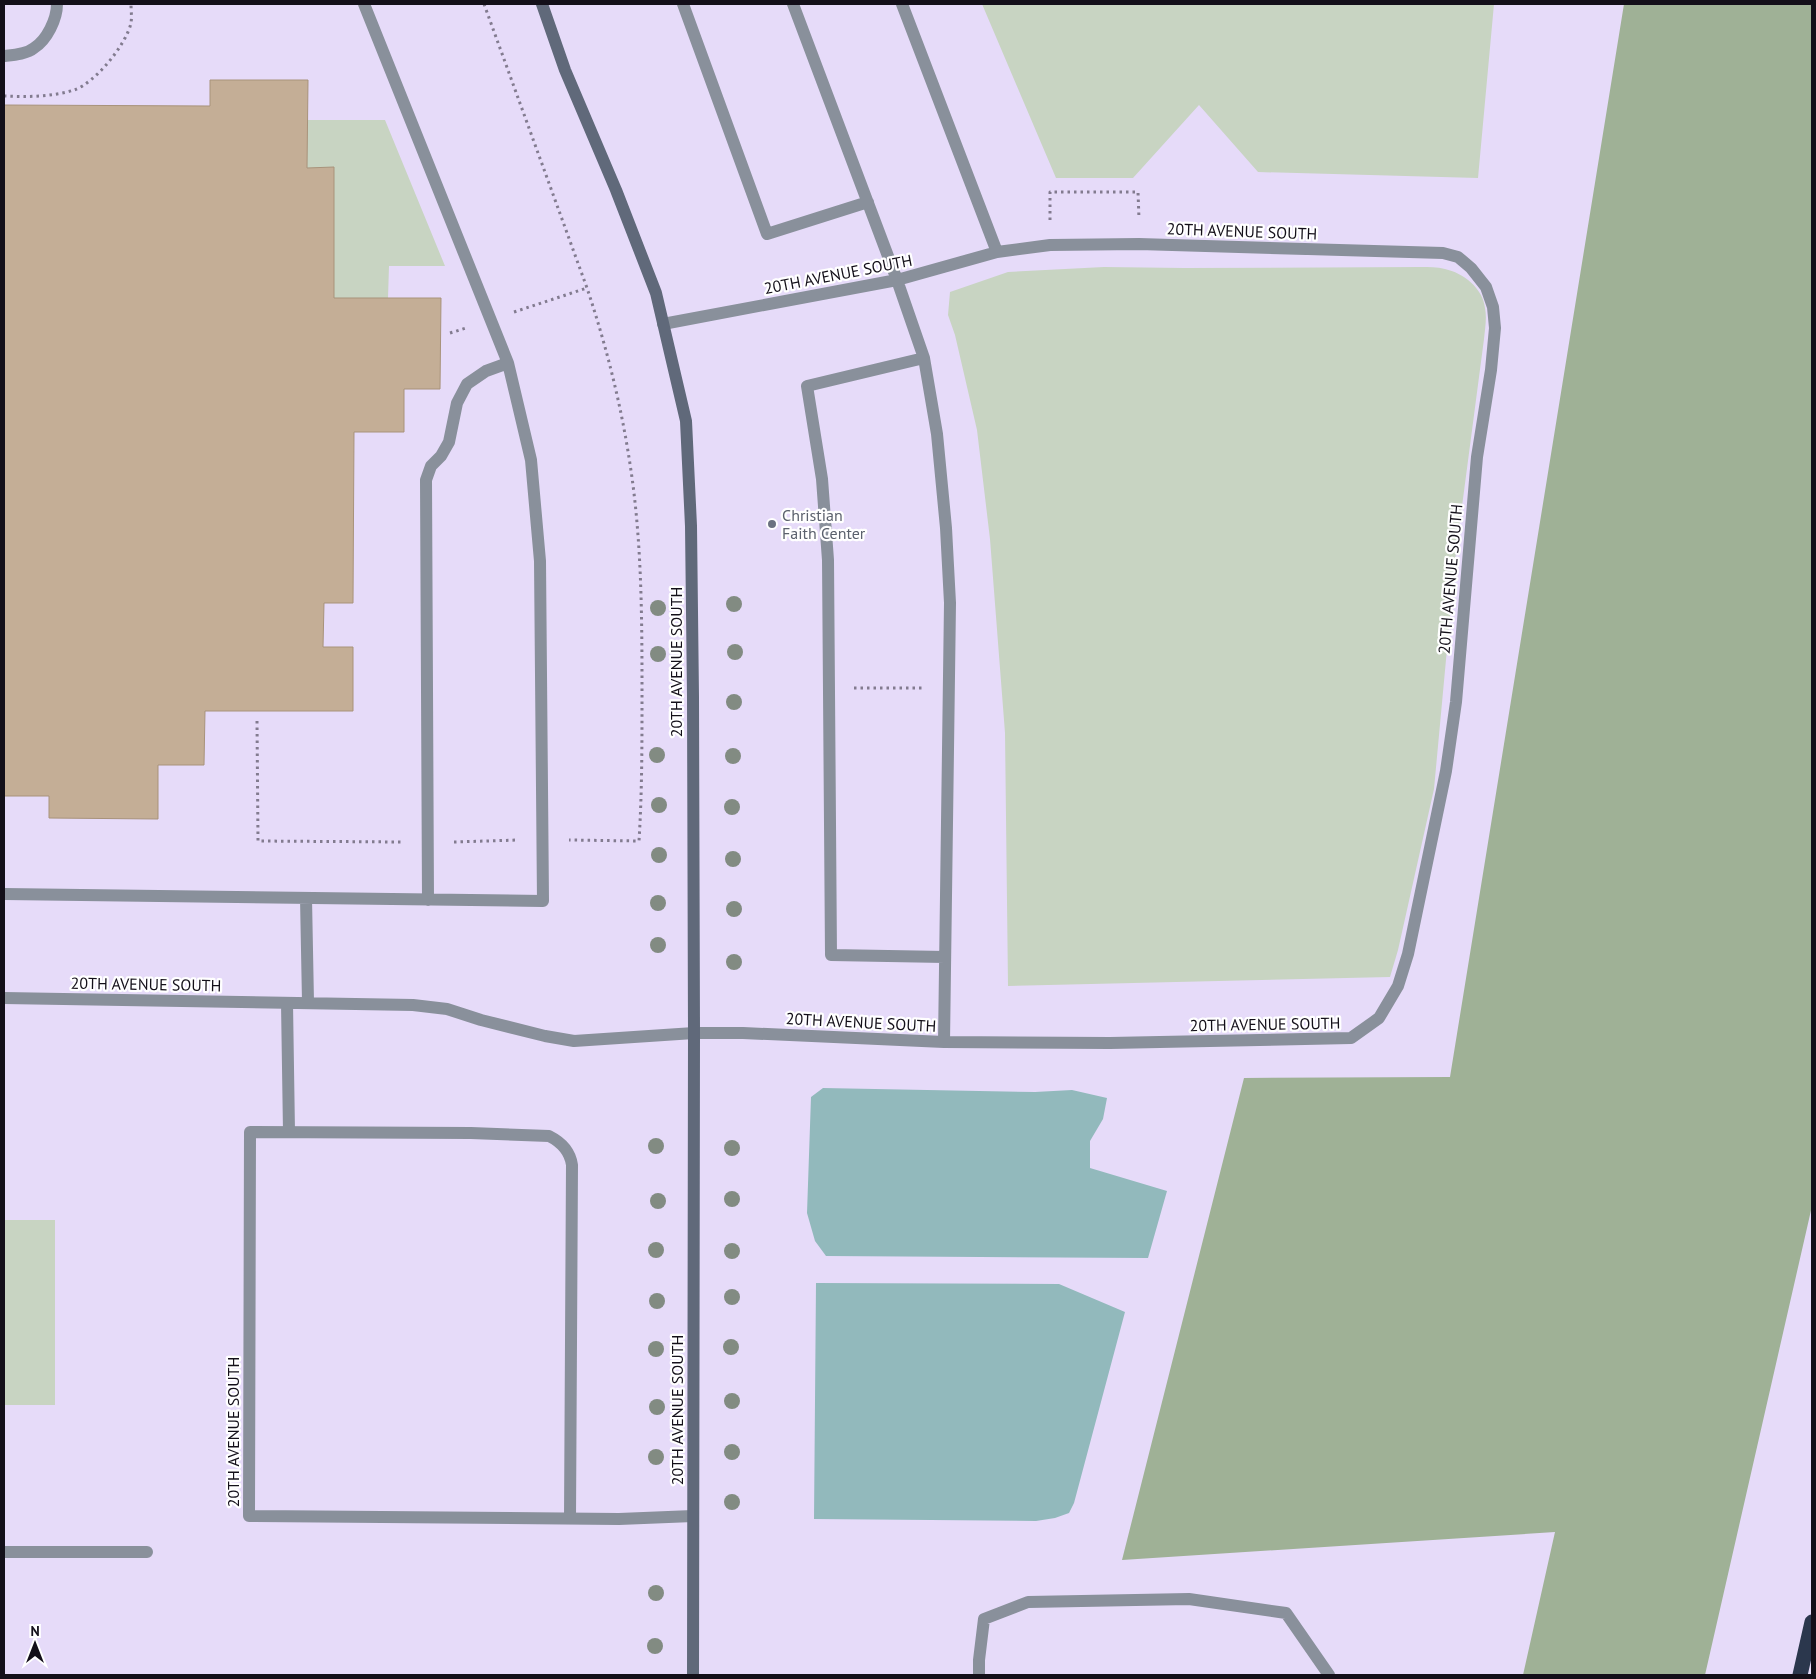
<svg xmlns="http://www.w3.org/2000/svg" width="1816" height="1679" font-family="'PT Sans',sans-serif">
<rect width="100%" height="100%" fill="#e6dbf9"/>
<path fill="#c8d4c2" d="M 982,4 L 1494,4 L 1478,178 L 1258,172 L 1199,105 L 1133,178 L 1056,178 Z
M 307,120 L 385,120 L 445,266 L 389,266 L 388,298 L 334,298 L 334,168 L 307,168 Z
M 1104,267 L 1184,268 L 1421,267 C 1429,267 1437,267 1445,269 C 1463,273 1483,288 1485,308 C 1487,318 1485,329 1484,339 L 1456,552 L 1434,789 L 1398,950 L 1390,977 L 1008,986 L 1005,733 L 990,539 L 977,430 L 955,335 L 948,315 L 950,292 L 1008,272 Z
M 4,1220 L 55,1220 L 55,1405 L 4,1405 Z"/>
<path fill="#9fb196" d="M 1624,4 L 1812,4 L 1812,1206 L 1705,1675 L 1523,1675 L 1555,1532 L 1122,1560 L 1244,1078 L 1450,1077 Z"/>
<path fill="#92b9bc" d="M 823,1088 L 1035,1092 L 1072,1090 L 1107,1098 L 1103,1119 L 1090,1141 L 1090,1168 L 1167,1191 L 1148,1258 L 826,1256 L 815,1241 L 807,1213 L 811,1097 Z
M 816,1283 L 1059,1284 L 1125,1312 L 1074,1503 L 1069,1513 L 1055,1518 L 1036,1521 L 814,1519 Z"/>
<path fill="#c4ae96" stroke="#a8937b" d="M 210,80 L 308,80 L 307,168 L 334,167 L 334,298 L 441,298 L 440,389 L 404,389 L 404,432 L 354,432 L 353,603 L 324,603 L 323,647 L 353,647 L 353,711 L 205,711 L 204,765 L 158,765 L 158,819 L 49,818 L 49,796 L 4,796 L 4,105 L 210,106 Z"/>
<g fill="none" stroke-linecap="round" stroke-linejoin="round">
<path stroke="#827b8f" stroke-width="3" stroke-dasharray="2.5 4" stroke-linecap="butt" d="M 484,4 L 587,288 C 606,345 621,404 630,464 C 642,541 642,620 642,698 C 642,745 642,793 639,841 L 569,840
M 4,96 C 26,97 52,97 74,90 C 95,83 126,45 131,23 C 132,17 131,10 131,4
M 1050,220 L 1050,192 L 1138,192 L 1139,219
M 514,312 L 587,288
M 450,333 L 466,328
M 854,688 L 923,688
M 257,721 L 258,841 L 403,842
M 454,842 L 518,840"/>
<path stroke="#89909b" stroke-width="12" d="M 683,4 L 767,234 L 868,202
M 793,4 L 897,280 L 924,358 L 937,434 L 946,528 L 950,603 L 944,1042
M 902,4 L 997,252
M 4,56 C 13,55 27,54 34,48 C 47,40 57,19 57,4
M 924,358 L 807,386 L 822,479 L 828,560 L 831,955 L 945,957
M 4,894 L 543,901 L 540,561 L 531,460 L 508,363 L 364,4
M 306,898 L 308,1002
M 428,900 L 426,480 L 431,466 L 441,456 L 449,442 L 457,403 L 467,384 L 486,371 L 508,363
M 4,998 L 413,1005 L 447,1009 L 481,1020 L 545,1036 L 574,1041 L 694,1033 L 743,1033 L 944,1042 L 1110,1043 L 1351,1038 L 1379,1018 L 1398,986 L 1408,954 L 1446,771 L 1456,702 L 1477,457 L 1491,370 L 1495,328 L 1493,307 L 1486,287 L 1471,268 L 1458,257 L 1443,253 L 1139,244 L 1050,245 L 997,252 L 897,280 L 663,324
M 287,1003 L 289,1132
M 570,1518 L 572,1165 C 570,1151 561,1142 549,1136 L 471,1133 L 250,1132 L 249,1516 L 619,1519 L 693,1516
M 979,1675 L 979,1660 L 984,1619 L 1028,1602 L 1189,1599 L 1286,1613 L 1329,1675"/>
<path stroke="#89909b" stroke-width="12" d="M 4,1552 L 147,1552"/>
<path stroke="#60697a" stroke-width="12" d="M 542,4 L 565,70 L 616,190 L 656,293 L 686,421 L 691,526 L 693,697 L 694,1033 L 693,1675"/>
<path stroke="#2b374d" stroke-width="15" d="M 1800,1675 L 1812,1622"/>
</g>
<g fill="#828b82">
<circle cx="734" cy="604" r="8"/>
<circle cx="658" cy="608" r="8"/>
<circle cx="735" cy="652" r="8"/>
<circle cx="658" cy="654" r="8"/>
<circle cx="734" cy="702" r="8"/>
<circle cx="657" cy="755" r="8"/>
<circle cx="733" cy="756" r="8"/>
<circle cx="659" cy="805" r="8"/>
<circle cx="732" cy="807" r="8"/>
<circle cx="659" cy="855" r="8"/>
<circle cx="733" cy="859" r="8"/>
<circle cx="658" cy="903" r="8"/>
<circle cx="734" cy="909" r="8"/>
<circle cx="658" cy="945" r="8"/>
<circle cx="734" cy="962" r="8"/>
<circle cx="656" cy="1146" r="8"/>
<circle cx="732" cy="1148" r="8"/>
<circle cx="732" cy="1199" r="8"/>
<circle cx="658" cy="1201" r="8"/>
<circle cx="656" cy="1250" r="8"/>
<circle cx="732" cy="1251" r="8"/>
<circle cx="732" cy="1297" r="8"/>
<circle cx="657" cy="1301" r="8"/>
<circle cx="731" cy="1347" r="8"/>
<circle cx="656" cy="1349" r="8"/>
<circle cx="732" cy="1401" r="8"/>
<circle cx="657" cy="1407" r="8"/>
<circle cx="732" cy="1452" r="8"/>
<circle cx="656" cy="1457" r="8"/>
<circle cx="732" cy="1502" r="8"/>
<circle cx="656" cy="1593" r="8"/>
<circle cx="655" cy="1646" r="8"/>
</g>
<circle fill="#6b7280" stroke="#fff" stroke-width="2" cx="772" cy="524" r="5"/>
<g text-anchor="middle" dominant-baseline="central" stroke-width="4.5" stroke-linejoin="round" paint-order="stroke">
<g font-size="16" fill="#130f19" stroke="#fff">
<text transform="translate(1242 231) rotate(2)">20TH AVENUE SOUTH</text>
<text transform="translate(838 274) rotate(-11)">20TH AVENUE SOUTH</text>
<text transform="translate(1450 579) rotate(-85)">20TH AVENUE SOUTH</text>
<text transform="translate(676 662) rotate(-90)">20TH AVENUE SOUTH</text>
<text transform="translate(146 984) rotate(1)">20TH AVENUE SOUTH</text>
<text transform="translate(861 1022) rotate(3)">20TH AVENUE SOUTH</text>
<text transform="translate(1265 1024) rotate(-1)">20TH AVENUE SOUTH</text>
<text transform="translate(677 1410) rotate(-90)">20TH AVENUE SOUTH</text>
<text transform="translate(233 1432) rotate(-90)">20TH AVENUE SOUTH</text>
</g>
<g font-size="16" fill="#5b616d" stroke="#fff" text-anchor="start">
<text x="782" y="515">Christian<tspan x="782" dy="18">Faith Center</tspan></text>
</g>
</g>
<rect width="1816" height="1679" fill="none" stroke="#130f19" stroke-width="10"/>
<g transform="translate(35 1644)" stroke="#ffffff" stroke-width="4" paint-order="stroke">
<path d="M0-4L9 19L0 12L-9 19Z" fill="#130f19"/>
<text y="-8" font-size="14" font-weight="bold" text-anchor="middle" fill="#130f19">N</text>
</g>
</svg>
